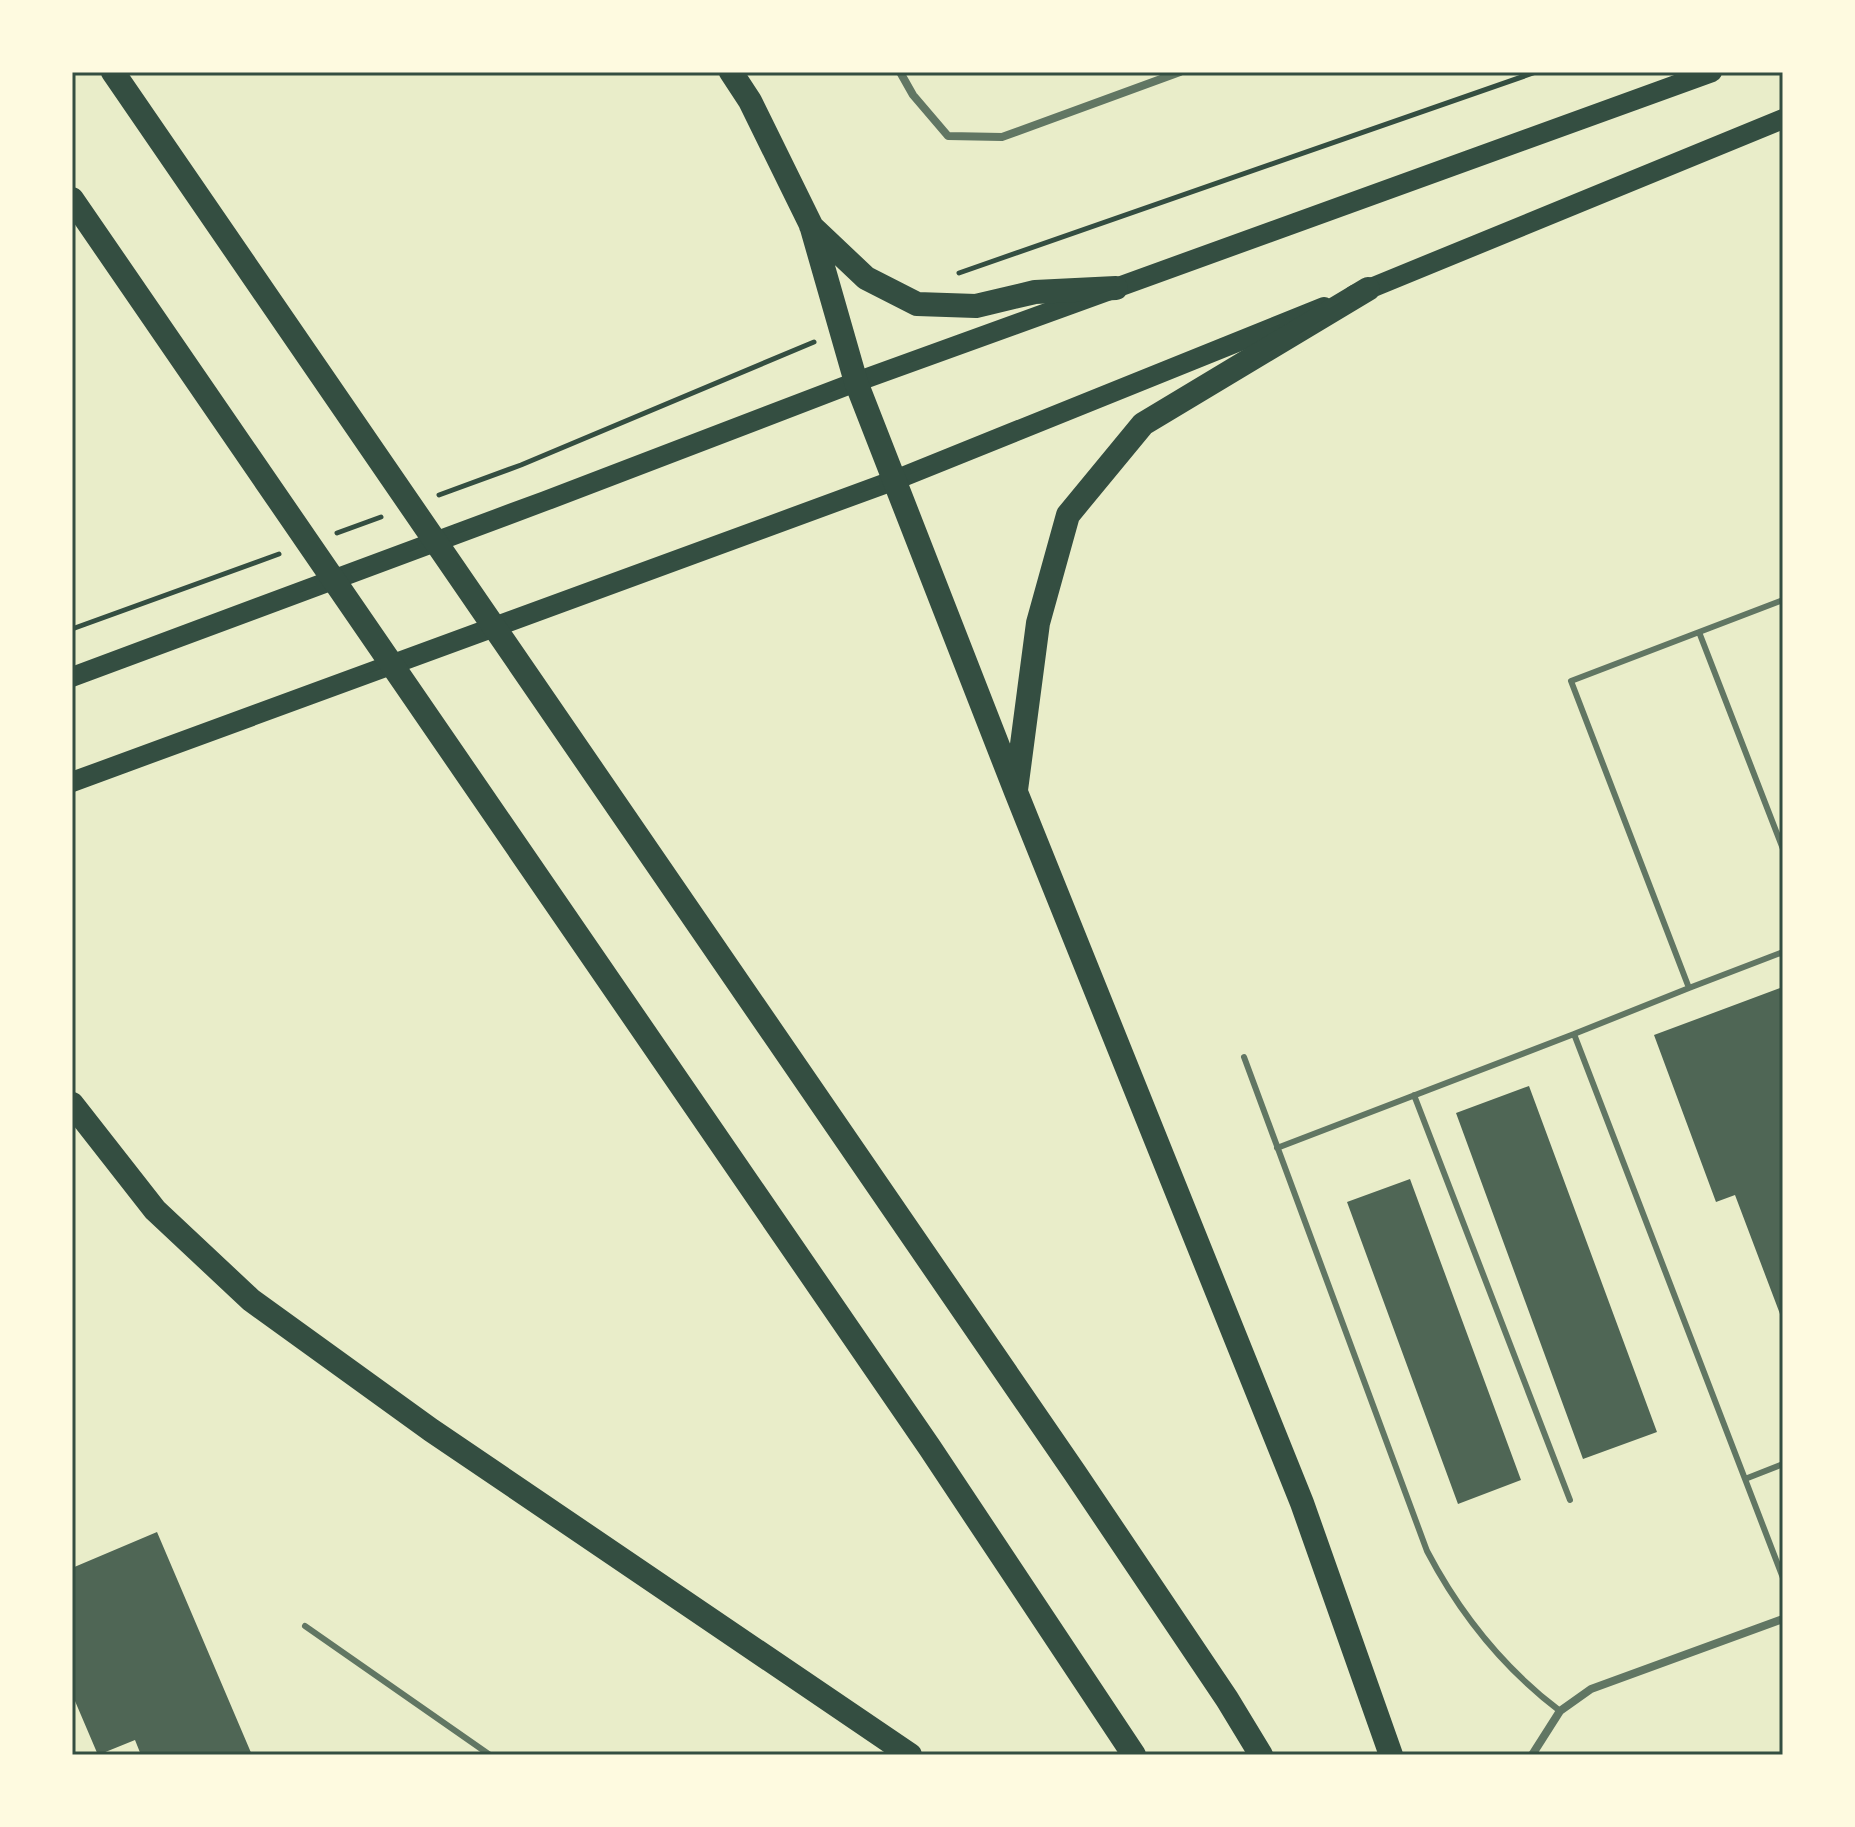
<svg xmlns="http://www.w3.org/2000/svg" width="1855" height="1827" font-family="'Open Sans',sans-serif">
<rect width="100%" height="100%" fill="#e9edc9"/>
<path fill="#4f6655" d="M 1783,987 L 1783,1322 L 1735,1195 L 1716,1202 L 1654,1035 Z
M 1529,1086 L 1657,1432 L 1583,1459 L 1456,1113 Z
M 1410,1179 L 1521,1480 L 1458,1504 L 1347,1202 Z
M 157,1532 L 252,1755 L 141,1755 L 135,1740 L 98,1755 L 72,1694 L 72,1568 Z"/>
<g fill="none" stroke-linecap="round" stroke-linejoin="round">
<path stroke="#344e41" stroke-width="5" d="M 959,273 L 1536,72
M 439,495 L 521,465 L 814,342
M 337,533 L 381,517
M 72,629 L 279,554"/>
<path stroke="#617663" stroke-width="6" d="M 1783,600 L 1571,681 L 1689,988 L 1783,952
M 1699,632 L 1783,849
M 1689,988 L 1574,1034 L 1745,1479 L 1783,1464
M 1244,1057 L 1427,1551 C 1460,1614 1502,1667 1560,1711
M 1414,1095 L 1570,1500
M 1277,1148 L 1574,1034
M 1745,1479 L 1783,1578
M 305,1626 L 490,1755"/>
<path stroke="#617663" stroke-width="8" d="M 900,72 L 913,95 L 948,136 L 1002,137 L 1180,72
M 1532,1755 L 1560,1711 L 1591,1689 L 1783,1619"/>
<path stroke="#344e41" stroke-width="20" d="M 1354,295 L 1783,119
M 72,677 L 545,501 L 856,382 L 1712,72
M 72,782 L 895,480 L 1324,307"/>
<path stroke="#344e41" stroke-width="24" d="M 113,72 L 1075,1473 L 1227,1699 L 1261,1755
M 731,72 L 750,101 L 811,225 L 856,382 L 1016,792 L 1302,1503 L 1391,1755
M 72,199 L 930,1448 L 1134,1755
M 811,226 L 866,278 L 917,304 L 976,306 L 1035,292 L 1116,288
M 1016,790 L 1038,623 L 1068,515 L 1143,424 L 1368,289
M 72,1104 L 155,1210 L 251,1300 L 431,1430 L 910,1755"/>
</g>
<rect width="1855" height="1827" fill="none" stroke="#fefae0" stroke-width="148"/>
<rect x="74" y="74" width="1707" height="1679" fill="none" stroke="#344e41" stroke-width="3"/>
</svg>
